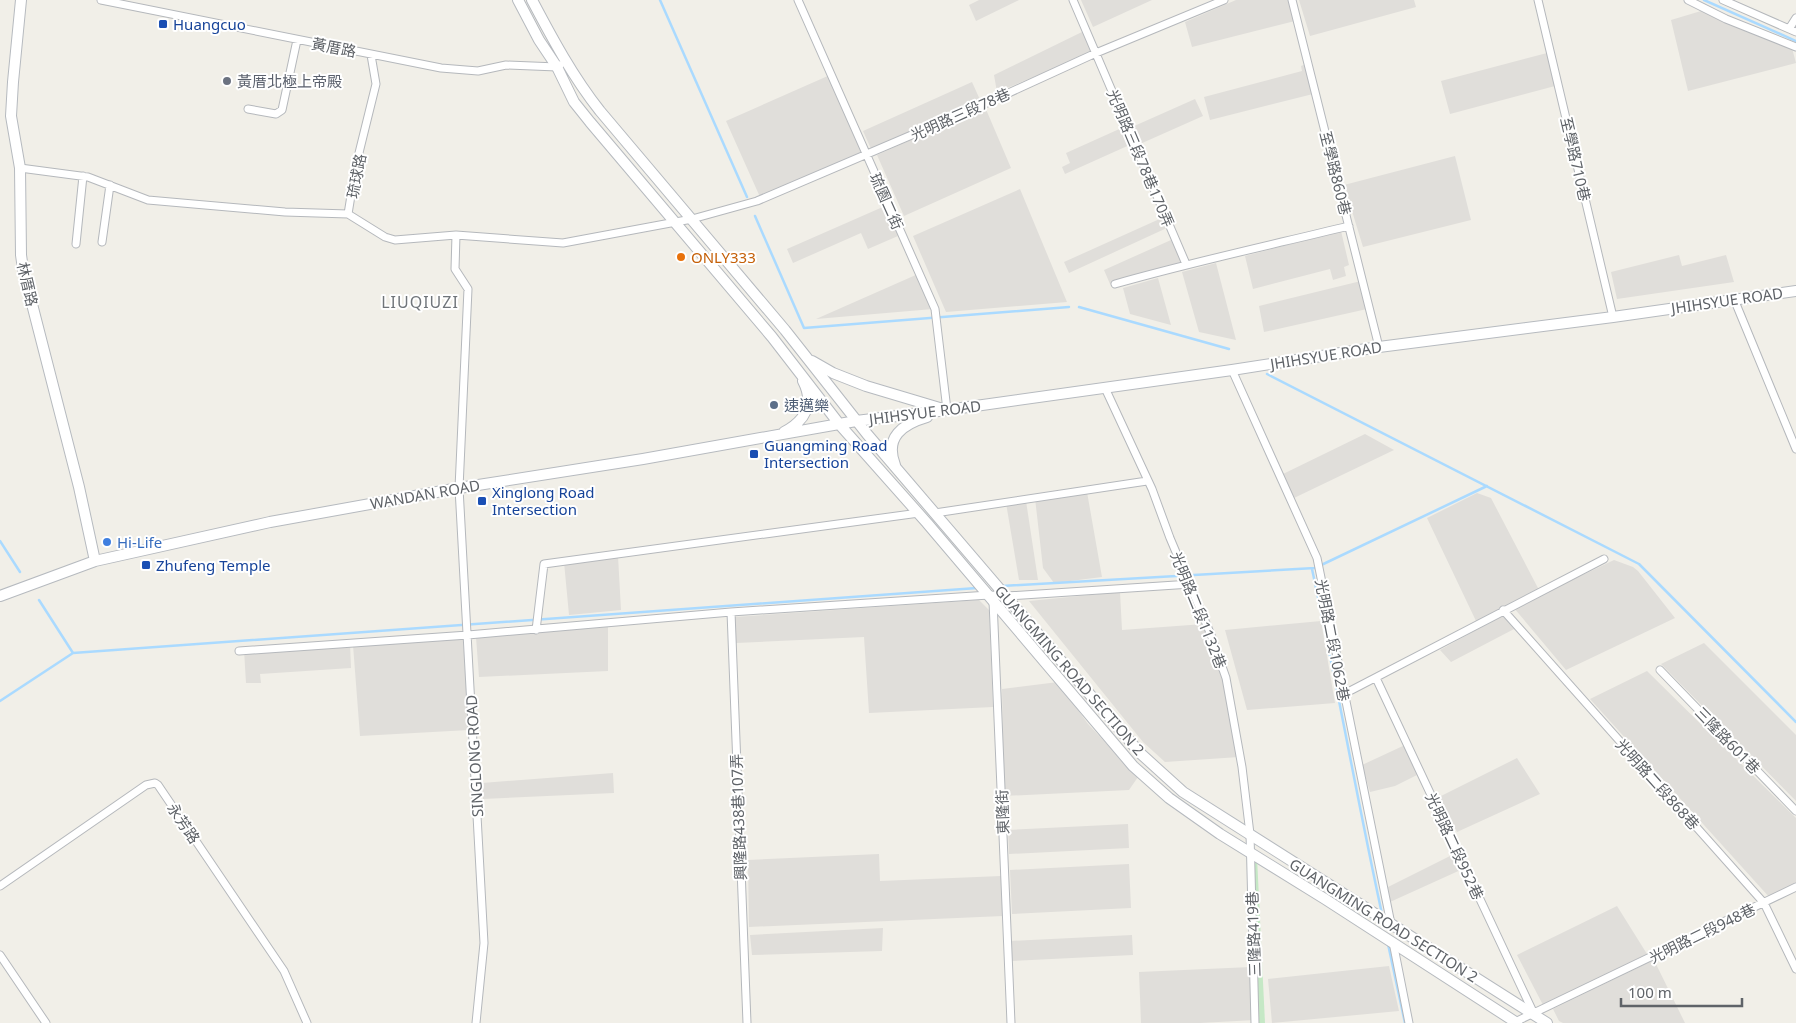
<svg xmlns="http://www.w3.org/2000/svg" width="1796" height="1023" font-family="'Noto Sans','Noto Sans TC',sans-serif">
<rect width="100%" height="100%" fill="#f1efe8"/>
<path fill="#e0deda" d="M 979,0 L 1019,0 L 976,21 L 969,5 Z
M 1081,0 L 1152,0 L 1093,27 Z
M 1236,0 L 1290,0 L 1295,21 L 1192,47 L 1185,22 Z
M 1299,0 L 1414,0 L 1416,7 L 1310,36 Z
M 1701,11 L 1792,48 L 1796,63 L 1688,91 L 1671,20 Z
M 1084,31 L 1092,53 L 997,92 L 994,75 Z
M 1547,53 L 1555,86 L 1450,114 L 1441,81 Z
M 1306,64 L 1313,94 L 1210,120 L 1204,97 L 1302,71 L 1301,66 Z
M 830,75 L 864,151 L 760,197 L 726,121 Z
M 972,82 L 981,102 L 872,151 L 863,131 Z
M 1195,99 L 1203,116 L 1140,144 L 1132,127 Z
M 985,107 L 1011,168 L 904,216 L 877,155 Z
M 1126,126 L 1134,143 L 1065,174 L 1062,167 L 1070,163 L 1066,153 Z
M 1455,156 L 1471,220 L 1363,247 L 1344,185 Z
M 1020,189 L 1067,302 L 946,312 L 913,236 Z
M 885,206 L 898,236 L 868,249 L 861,233 L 793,263 L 787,249 Z
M 1164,217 L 1169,227 L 1069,273 L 1064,262 Z
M 1341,231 L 1349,265 L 1344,267 L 1346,276 L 1333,280 L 1330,269 L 1253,289 L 1245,256 Z
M 1171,240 L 1183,264 L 1110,284 L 1104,270 Z
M 1679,255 L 1682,266 L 1726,255 L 1734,282 L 1617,299 L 1611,272 Z
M 1216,263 L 1236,340 L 1199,332 L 1182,272 Z
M 918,274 L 933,309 L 816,319 Z
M 1158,278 L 1171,325 L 1130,314 L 1123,288 Z
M 1361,281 L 1367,309 L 1264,332 L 1259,306 Z
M 1365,434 L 1394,450 L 1294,498 L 1283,474 Z
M 1087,492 L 1102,577 L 1054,583 L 1043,568 L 1035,498 Z
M 1477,493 L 1491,498 L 1539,590 L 1476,621 L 1427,518 Z
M 1026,501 L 1038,580 L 1019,580 L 1006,503 Z
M 618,556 L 621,610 L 569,615 L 564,562 Z
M 1614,560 L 1633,567 L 1638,571 L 1675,618 L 1566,670 L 1514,608 Z
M 1120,592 L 1122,630 L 1204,624 L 1223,678 L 1239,757 L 1165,762 L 1143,742 L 1029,601 Z
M 979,600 L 989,610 L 993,707 L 869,713 L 864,637 L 736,643 L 734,617 Z
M 1505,614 L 1516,628 L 1451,662 L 1440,650 Z
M 1321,621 L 1335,703 L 1247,710 L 1225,630 Z
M 608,627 L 608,671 L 479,677 L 476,637 Z
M 463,638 L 469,730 L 360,736 L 353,645 Z
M 350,643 L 351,668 L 260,674 L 261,683 L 246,683 L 244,650 Z
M 1704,643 L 1796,735 L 1796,801 L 1661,664 Z
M 1647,671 L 1796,818 L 1796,884 L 1770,898 L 1590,699 Z
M 1058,682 L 1088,724 L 1138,777 L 1129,790 L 1004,796 L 1002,689 Z
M 1405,745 L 1417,775 L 1395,786 L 1370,792 L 1362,765 Z
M 1517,758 L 1540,794 L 1457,832 L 1439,797 Z
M 613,773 L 614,793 L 483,799 L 482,783 Z
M 1128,824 L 1129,848 L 1009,854 L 1008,830 Z
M 879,854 L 880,881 L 1001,876 L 1003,916 L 749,927 L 748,860 Z
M 1454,854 L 1465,868 L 1390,902 L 1388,887 Z
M 1129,864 L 1131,908 L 1012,914 L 1010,870 Z
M 1617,906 L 1647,954 L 1543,1005 L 1517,955 Z
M 883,928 L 882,951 L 752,955 L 750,935 Z
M 1132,935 L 1133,955 L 1011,961 L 1010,941 Z
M 1654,960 L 1685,1023 L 1563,1023 L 1559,1021 L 1553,1009 Z
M 1389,966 L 1399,1011 L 1272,1023 L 1268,979 Z
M 1251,967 L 1255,1020 L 1200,1023 L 1141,1023 L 1139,972 Z"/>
<path fill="#c5e8c5" d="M 1250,853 L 1257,857 L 1265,1023 L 1255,1023 Z"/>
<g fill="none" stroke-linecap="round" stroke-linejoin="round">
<path stroke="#aadaff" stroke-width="2.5" d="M 660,0 L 747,197
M 1704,0 L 1796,41
M 755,216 L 804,328 L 1069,307
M 1079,307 L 1229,349
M 1267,374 L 1639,564 L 1796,722
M 0,541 L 20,572
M 1312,569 C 1337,684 1357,799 1382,914
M 1002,586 L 1315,568 L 1487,486
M 39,600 L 73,653
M 0,701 L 73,653 L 977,588
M 1388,944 L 1405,1023"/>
<g stroke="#b5b8bc" stroke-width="9">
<path id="street" d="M 101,0 L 441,68 L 478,71 L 506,65 L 557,67 L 560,65
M 798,0 L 935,309 L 947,410
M 1073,0 L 1186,264
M 1292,0 L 1379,347
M 1538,0 L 1613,317
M 1688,0 L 1726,19 L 1796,47
M 1723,0 L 1796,32
M 1789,29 L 1796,18
M 248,109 L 276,114 L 282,110 L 297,40
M 20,168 L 88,177 L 148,200 L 285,212 L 348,214
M 348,214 L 385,237 L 395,240 L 456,235 L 563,243 L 692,219 L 757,201 L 989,102 L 1096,53 L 1224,0
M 348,214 L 356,165 L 376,84 L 371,55
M 456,235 L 455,269 L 468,289 L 459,488 L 484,943 L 476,1023
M 102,242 L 110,185
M 76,244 L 83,176
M 1115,284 C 1192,262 1271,245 1349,226
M 1734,299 L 1796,449
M 1232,370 L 1317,558 L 1391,924
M 1105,388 L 1152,489 L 1170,538 L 1211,635 L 1226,678 L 1242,767 L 1250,834 L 1255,1023
M 935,513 L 1147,481
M 993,601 L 1011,1023
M 1503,610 L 1764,903 L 1796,969
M 731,612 L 747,1023
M 536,630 L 544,564 L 919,513
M 239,651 L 468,635 L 731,612 L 989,595 L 1007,596 L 1191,584
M 1660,670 L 1796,811
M 1376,678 L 1534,1014
M 1344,694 L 1604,559
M 0,886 L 146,785 L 155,783 L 158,785 L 284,971 L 307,1023
M 1393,942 L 1409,1023
M 0,955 L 46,1023
M 1513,1023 L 1796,887"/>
</g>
<g stroke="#b6babf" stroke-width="12">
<path id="secondary" d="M 21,0 L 13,82 L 11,116 L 20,168 L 21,255 L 23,269 L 79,487 L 95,561
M 518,0 L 539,40 L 557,67 L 574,102 L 590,122 L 772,337 L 840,425 L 927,523 L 1133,766 L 1169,798 L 1220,834 L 1325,899 L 1517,1023
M 532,0 C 552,38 573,77 600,111 L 785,330 L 867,434 L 1140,753 L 1183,792 L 1547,1023
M 812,361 L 833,373 L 866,386 L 943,409
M 784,432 C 805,421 815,404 803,381
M 895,465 C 884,437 903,424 927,417
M 0,596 L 95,561 L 270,522 L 459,488 L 643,459 L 856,421 L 947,410 L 1232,370 L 1379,347 L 1613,317 L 1796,291"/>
</g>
<use href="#street" stroke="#fff" stroke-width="7"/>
<use href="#secondary" stroke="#fff" stroke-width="10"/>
</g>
<g fill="#1a4fb4" stroke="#fff" stroke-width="2">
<rect x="158" y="19" width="10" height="10" rx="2.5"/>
<rect x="749" y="449" width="10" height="10" rx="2.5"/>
<rect x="477" y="496" width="10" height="10" rx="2.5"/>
<rect x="141" y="560" width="10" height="10" rx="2.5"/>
</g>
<circle fill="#6b7280" stroke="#fff" stroke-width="2" cx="227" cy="81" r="5"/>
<circle fill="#e8710a" stroke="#fff" stroke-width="2" cx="681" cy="257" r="5"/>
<circle fill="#5c6f8a" stroke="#fff" stroke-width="2" cx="774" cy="405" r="5"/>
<circle fill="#3f7fe0" stroke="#fff" stroke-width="2" cx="107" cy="542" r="5"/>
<g text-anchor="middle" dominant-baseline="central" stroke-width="4" stroke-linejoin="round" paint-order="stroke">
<g font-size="15" fill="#164399" stroke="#fff" text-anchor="start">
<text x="173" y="24">Huangcuo</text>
<text x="764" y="445">Guangming Road<tspan x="764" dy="17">Intersection</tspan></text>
<text x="492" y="492">Xinglong Road<tspan x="492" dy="17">Intersection</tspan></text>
<text x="156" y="565">Zhufeng Temple</text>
</g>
<g font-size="15" fill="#5f6368" stroke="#fff">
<text transform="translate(334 47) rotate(11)">黃厝路</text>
<text transform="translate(960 114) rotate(-24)">光明路三段78巷</text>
<text transform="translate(1141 158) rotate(67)">光明路三段78巷170弄</text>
<text transform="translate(1576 159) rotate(77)">至學路710巷</text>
<text transform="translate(1336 173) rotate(76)">至學路860巷</text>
<text transform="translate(356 176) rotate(-79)">琉球路</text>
<text transform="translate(887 201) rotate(66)">琉園二街</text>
<text transform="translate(28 284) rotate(77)">林厝路</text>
<text transform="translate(1727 300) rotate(-8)">JHIHSYUE ROAD</text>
<text transform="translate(1326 355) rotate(-9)">JHIHSYUE ROAD</text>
<text transform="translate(925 412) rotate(-7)">JHIHSYUE ROAD</text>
<text transform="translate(425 494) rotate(-10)">WANDAN ROAD</text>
<text transform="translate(1199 610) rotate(68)">光明路二段1132巷</text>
<text transform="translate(1333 640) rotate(79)">光明路二段1062巷</text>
<text transform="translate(1070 670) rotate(49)">GUANGMING ROAD SECTION 2</text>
<text transform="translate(1728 740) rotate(46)">三隆路601巷</text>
<text transform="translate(474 756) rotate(-93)">SINGLONG ROAD</text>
<text transform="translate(1658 784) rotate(48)">光明路二段868巷</text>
<text transform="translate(1002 812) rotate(-92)">東隆街</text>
<text transform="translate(738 817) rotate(-92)">興隆路438巷107弄</text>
<text transform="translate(184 823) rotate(56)">永芳路</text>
<text transform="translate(1455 846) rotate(65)">光明路二段952巷</text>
<text transform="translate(1384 920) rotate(32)">GUANGMING ROAD SECTION 2</text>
<text transform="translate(1702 933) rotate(-26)">光明路二段948巷</text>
<text transform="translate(1253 934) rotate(-92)">三隆路419巷</text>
</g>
<g font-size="15" fill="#5b616d" stroke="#fff" text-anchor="start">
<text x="237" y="81">黃厝北極上帝殿</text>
</g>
<g font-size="15" fill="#c56008" stroke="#fff" text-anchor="start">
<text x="691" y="257">ONLY333</text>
</g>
<g font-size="15" fill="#4e5e75" stroke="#fff" text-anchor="start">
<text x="784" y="405">速邁樂</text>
</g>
<g font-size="15" fill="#366cbe" stroke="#fff" text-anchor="start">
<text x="117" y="542">Hi-Life</text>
</g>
<g font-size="16" letter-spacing="1" fill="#70757a" stroke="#fff">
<text x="420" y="302">LIUQIUZI</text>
</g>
</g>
<path d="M1621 998v8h121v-8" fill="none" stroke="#5f6368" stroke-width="2.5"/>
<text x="1628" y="998" font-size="15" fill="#5f6368" stroke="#ffffff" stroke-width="4" paint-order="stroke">100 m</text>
</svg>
